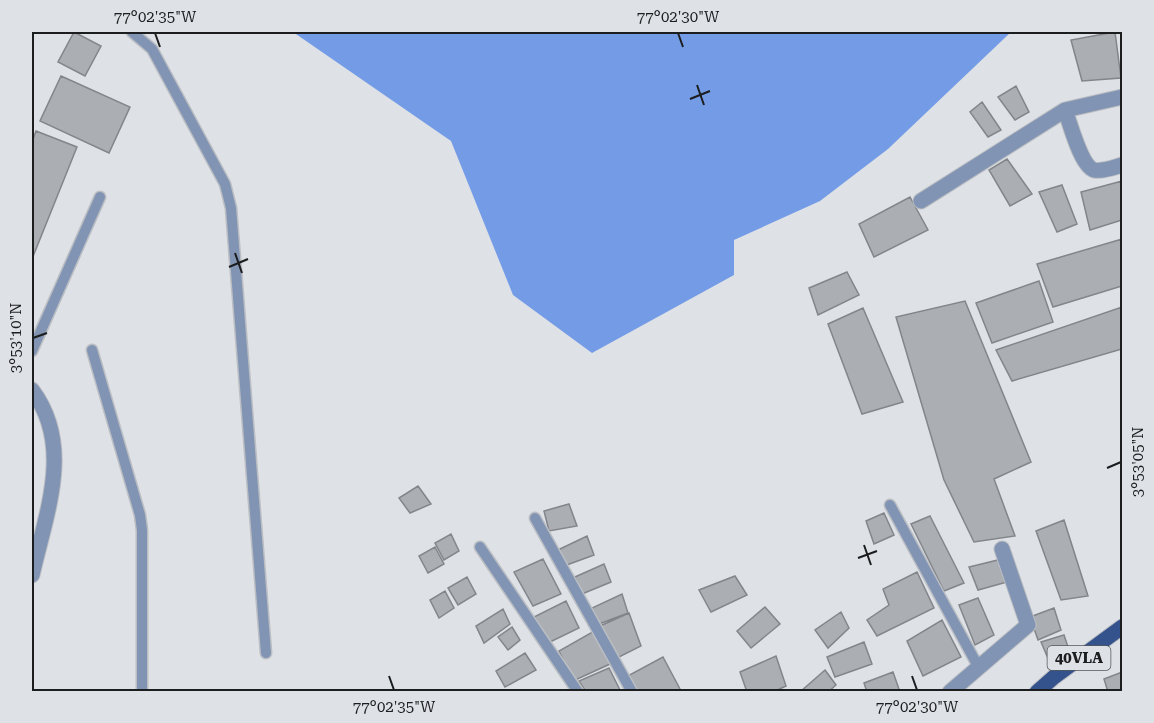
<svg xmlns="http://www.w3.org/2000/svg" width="1154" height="723" font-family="'Roboto Serif',serif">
<rect width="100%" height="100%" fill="#dee1e6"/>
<path fill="#749ce6" d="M 293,32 L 1011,32 L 888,149 L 820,201 L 734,240 L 734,275 L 592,353 L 513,295 L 451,141 Z"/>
<path fill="#abaeb3" stroke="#828589" stroke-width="1.5" d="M 74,32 L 101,46 L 85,76 L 58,62 Z
M 1115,32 L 1121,78 L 1082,81 L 1071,40 Z
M 61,76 L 130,107 L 109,153 L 40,121 Z
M 1016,86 L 1029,112 L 1015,120 L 998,97 Z
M 982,102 L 1001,130 L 988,137 L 970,112 Z
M 36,131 L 77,147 L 32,259 L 32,142 Z
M 1007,159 L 1032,194 L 1010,206 L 989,170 Z
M 1122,181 L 1122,220 L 1090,230 L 1081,192 Z
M 1062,185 L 1077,224 L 1057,232 L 1039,192 Z
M 910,197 L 928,230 L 874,257 L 859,224 Z
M 1122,239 L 1122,286 L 1053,307 L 1037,264 Z
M 847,272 L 859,295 L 818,315 L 809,288 Z
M 1039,281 L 1053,322 L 992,343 L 976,303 Z
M 965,301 L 1031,462 L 994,479 L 1015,536 L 974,542 L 944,480 L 896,317 Z
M 1122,307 L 1122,349 L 1012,381 L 996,350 Z
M 863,308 L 903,402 L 862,414 L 828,324 Z
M 418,486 L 431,504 L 410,513 L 399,498 Z
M 569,504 L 577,526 L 549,531 L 544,511 Z
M 884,513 L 894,535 L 874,544 L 866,521 Z
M 930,516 L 964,583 L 944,591 L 911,524 Z
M 1064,520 L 1088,596 L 1061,600 L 1036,531 Z
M 451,534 L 459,551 L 444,560 L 435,543 Z
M 587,536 L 594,555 L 564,566 L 558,550 Z
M 435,547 L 444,564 L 428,573 L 419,556 Z
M 543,559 L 561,594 L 533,606 L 514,572 Z
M 998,560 L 1007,582 L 978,590 L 969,567 Z
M 604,564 L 611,582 L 582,594 L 575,577 Z
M 917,572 L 934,608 L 877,636 L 867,620 L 889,605 L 883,589 Z
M 735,576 L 747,595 L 711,612 L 699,590 Z
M 467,577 L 476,594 L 458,605 L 448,588 Z
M 445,591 L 454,608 L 439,618 L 430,600 Z
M 622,594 L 628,613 L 599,624 L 592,608 Z
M 978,598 L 994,635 L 975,645 L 959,605 Z
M 566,601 L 579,628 L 550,642 L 534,617 Z
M 765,607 L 780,624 L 751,648 L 737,631 Z
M 1054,608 L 1061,630 L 1038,640 L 1030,617 Z
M 503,609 L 510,624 L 484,643 L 476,626 Z
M 841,612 L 849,628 L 828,648 L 815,630 Z
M 629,613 L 641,646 L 615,659 L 600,626 Z
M 942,620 L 961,657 L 923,676 L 907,641 Z
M 512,627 L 520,640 L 508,650 L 498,637 Z
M 596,630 L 610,664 L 573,681 L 559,651 Z
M 1064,635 L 1070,653 L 1050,663 L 1041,642 Z
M 864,642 L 872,664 L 835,677 L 827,657 Z
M 525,653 L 536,670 L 505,687 L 496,671 Z
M 776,656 L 786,686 L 773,692 L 747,692 L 740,672 Z
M 663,657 L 680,689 L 676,692 L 633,692 L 624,678 Z
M 609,668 L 621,692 L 586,692 L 579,681 Z
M 825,670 L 836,685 L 828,692 L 800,692 Z
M 893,672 L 900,692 L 867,692 L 864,683 Z
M 1122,672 L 1122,692 L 1108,692 L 1104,679 Z"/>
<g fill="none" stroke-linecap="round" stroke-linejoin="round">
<g stroke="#bbbec2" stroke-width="13">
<path id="service" d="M 132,32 L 152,49 L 225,184 L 231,208 L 266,653
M 92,350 L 140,515 L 142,530 L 142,692
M 32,351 L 100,197
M 890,505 L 979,668
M 535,518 L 632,692
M 480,547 L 578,692"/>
</g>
<g stroke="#bbbec2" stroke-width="17">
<path id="minor" d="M 1065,110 C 1070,123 1081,166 1094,170 C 1102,172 1115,167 1122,165
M 921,201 L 1065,110 L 1122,97
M 32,390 C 74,446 46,513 32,575
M 950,692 L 1028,625 L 1002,549"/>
</g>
<g stroke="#bbbec2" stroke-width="17">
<path id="primary" d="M 1037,692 L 1054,677 L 1122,627"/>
</g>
<use href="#service" stroke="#8194b4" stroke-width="10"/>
<use href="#minor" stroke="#8194b4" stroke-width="15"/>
<use href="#primary" stroke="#34528b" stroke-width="15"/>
</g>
<path fill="none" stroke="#1c1d1e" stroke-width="2" d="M 155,33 L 160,47M 678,33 L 683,47M 697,85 L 704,105M 690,99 L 710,91M 235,253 L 242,273M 229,267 L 248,259M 33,338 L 47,333M 1107,468 L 1121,462M 864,545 L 871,565M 858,558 L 877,551M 389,676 L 394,690M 912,676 L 917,690"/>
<g text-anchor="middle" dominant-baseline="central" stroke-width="4.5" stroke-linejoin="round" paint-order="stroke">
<rect fill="#dee1e6" stroke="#56585a" stroke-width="1.5" x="1047.5" y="646" width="63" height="24" rx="4.5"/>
<g font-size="15" font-weight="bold" fill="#1c1d1e">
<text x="1079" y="658">40VLA</text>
</g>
</g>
<rect width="1154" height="723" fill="none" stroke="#dee1e6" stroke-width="66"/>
<rect x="33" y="33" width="1088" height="657" fill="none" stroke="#1c1d1e" stroke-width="2"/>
<g font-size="15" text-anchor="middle" fill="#1c1d1e">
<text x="155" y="22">77°02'35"W</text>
<text x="678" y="22">77°02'30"W</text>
<text transform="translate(16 338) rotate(-90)" y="5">3°53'10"N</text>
<text transform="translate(1138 462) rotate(-90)" y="5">3°53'05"N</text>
<text x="394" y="712">77°02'35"W</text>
<text x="917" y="712">77°02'30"W</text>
</g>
</svg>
